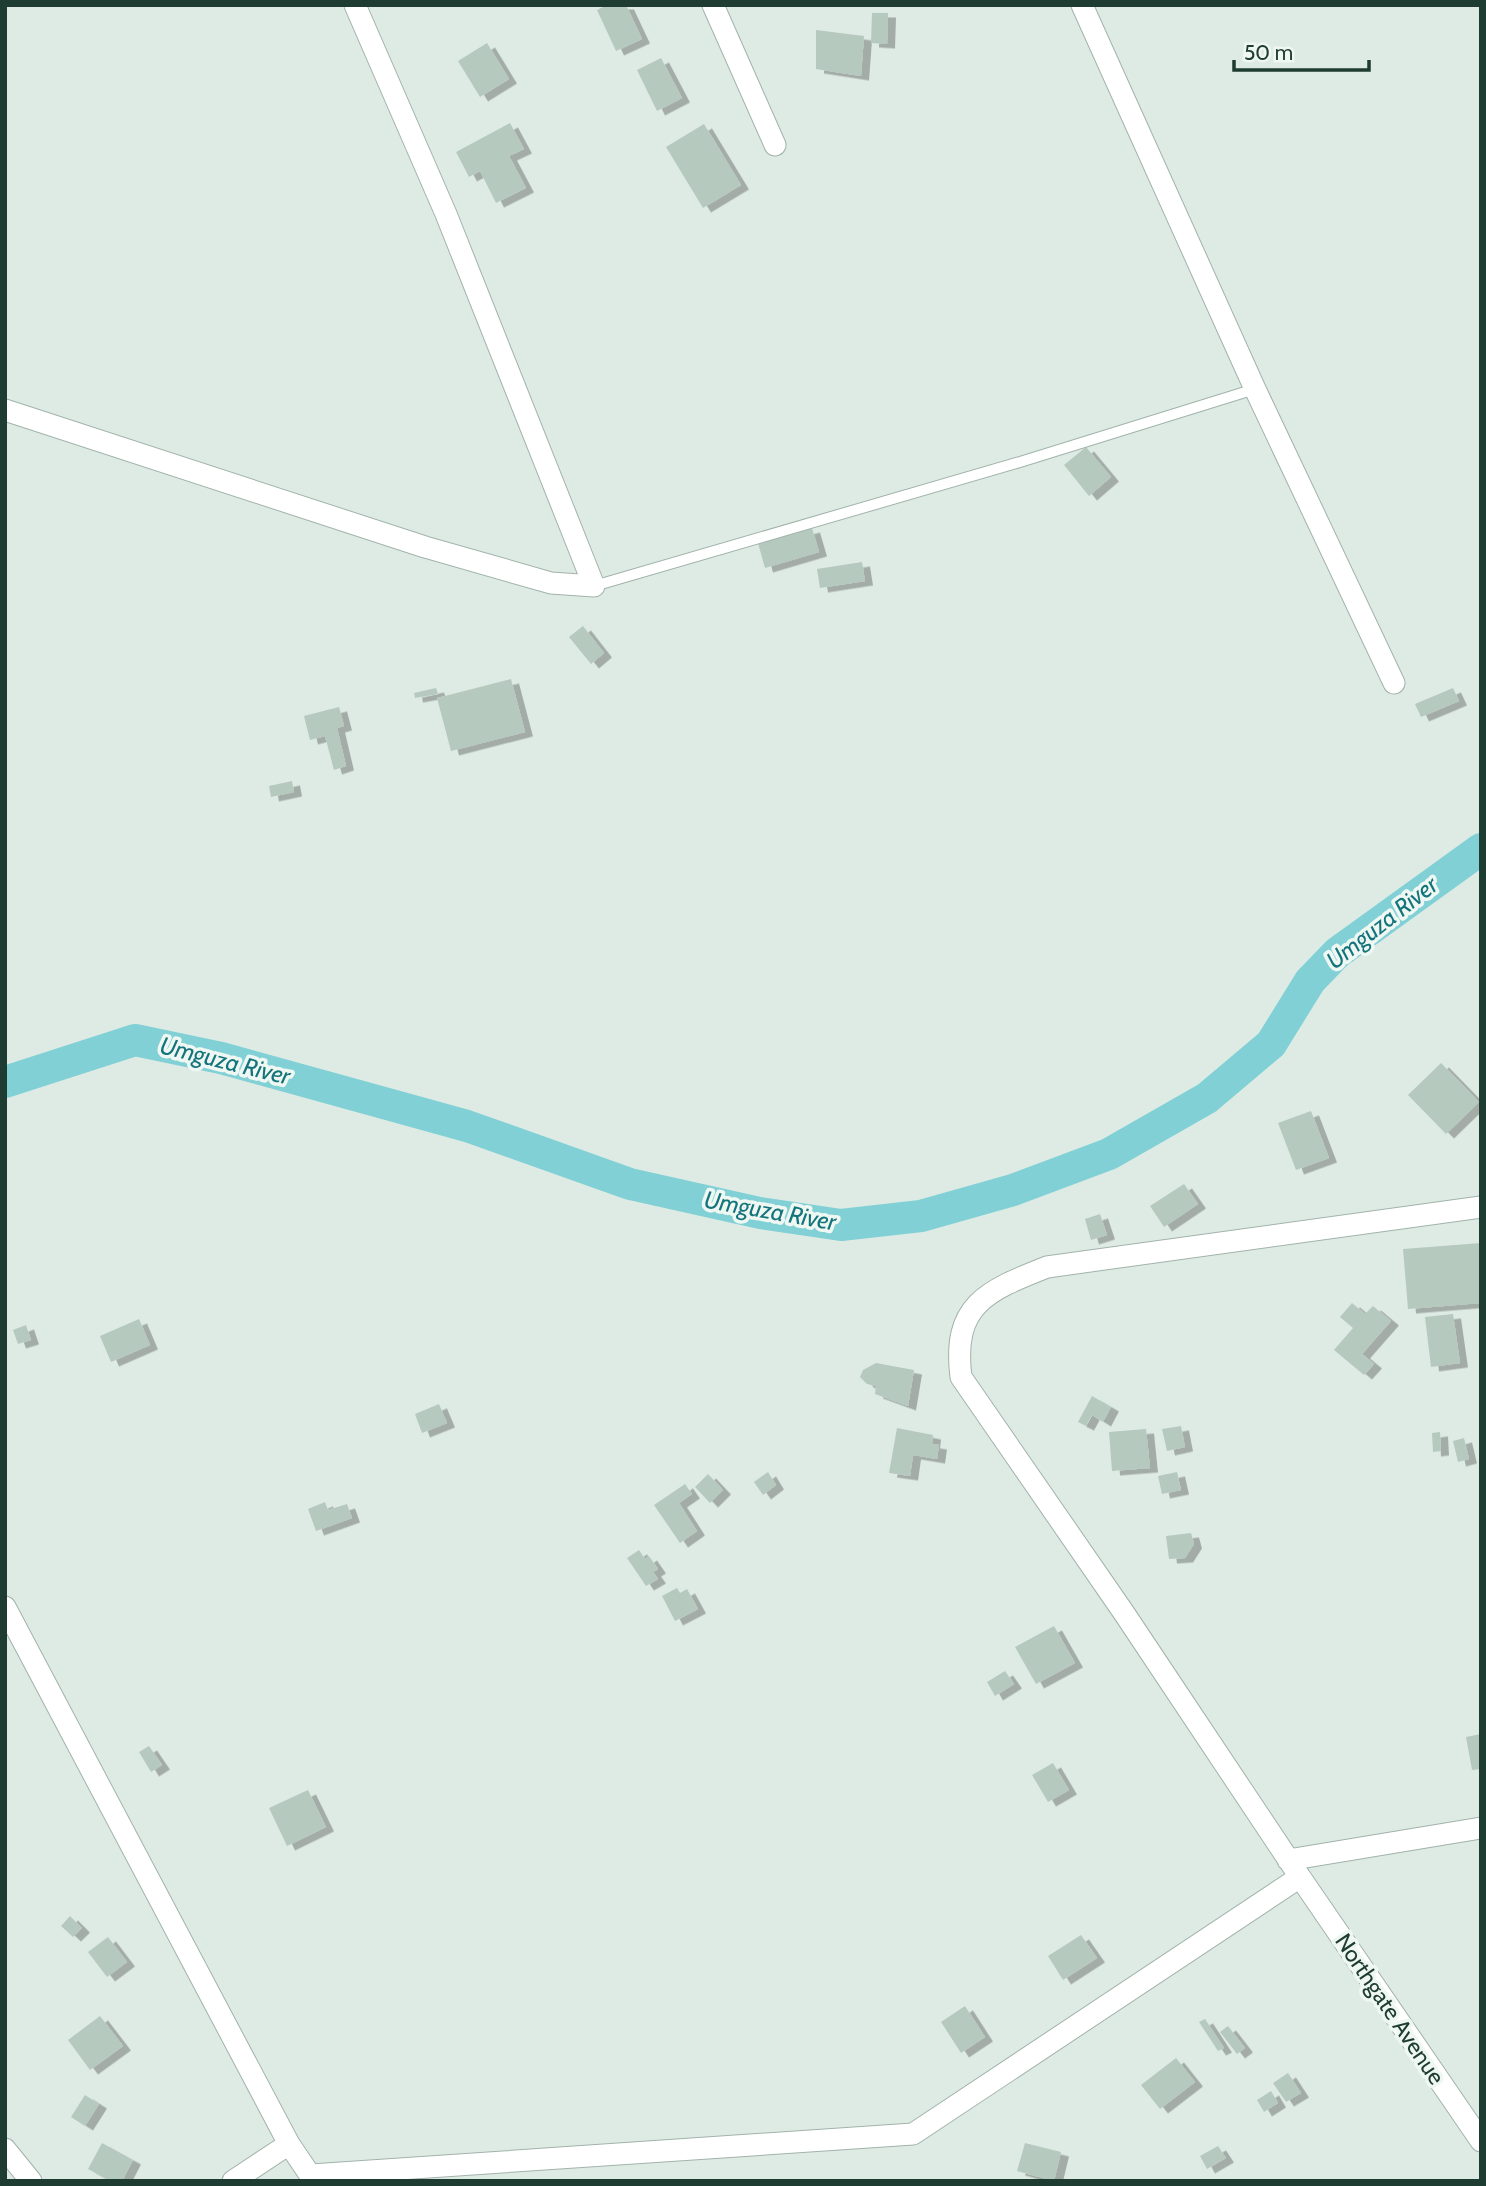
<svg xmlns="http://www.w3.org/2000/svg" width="1486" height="2186" font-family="Cabin,sans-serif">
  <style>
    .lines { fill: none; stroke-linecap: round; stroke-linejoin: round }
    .river { stroke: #80d0d6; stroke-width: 32 }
    .building { fill: #b6c9bf; filter: url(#shadow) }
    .lane-casing { stroke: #a1b3ab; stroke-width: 12 }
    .street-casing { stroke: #a1b3ab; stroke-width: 23 }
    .lane { stroke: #fff; stroke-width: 10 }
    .street { stroke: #fff; stroke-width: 21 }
    .labels { text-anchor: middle; stroke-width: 7; stroke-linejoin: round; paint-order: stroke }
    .street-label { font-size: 23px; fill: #1e3c31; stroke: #eef7f2 }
    .water-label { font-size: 24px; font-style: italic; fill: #14747c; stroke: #eef7f2 }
  </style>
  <defs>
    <filter id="shadow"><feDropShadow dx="8" dy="4.5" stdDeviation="0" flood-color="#0004"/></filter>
  </defs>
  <rect width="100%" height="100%" fill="#deebe4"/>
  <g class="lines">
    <path class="river" d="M5,1082L135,1040L221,1058L467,1126L630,1184L760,1213L841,1225L921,1216L1013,1190L1109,1154L1207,1098L1271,1044L1310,981L1337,953L1481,849"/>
  </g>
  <path class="building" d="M607,5H626L642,39L616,51L597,10Z
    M872,13H888L887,44L871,43Z
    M816,30L864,36L861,76L816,69Z
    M487,43L509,79L480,97L458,61Z
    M661,58L682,98L657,111L637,70Z
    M510,123L524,149L509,156L526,188L496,203L480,171L469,177L456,152Z
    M704,124L741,185L703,208L666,147Z
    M1086,447L1111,477L1089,496L1064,465Z
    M812,528L819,552L765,568L758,543Z
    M862,562L865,581L820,588L817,569Z
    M583,626L604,653L591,664L569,637Z
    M511,679L525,732L451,751L437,698Z
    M436,688L438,694L415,698L414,693Z
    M1453,688L1459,701L1421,717L1415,704Z
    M339,707L344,726L337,728L346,766L334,770L325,736L310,740L304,716Z
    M292,781L294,792L271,797L269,786Z
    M1441,1063L1479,1102L1446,1134L1408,1095Z
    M1311,1111L1329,1158L1296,1170L1278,1123Z
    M1184,1184L1198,1204L1164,1227L1150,1206Z
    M1100,1214L1107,1235L1091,1240L1085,1219Z
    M1481,1243V1303L1408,1309L1403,1249Z
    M1352,1303L1365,1314L1373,1306L1391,1321L1362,1354L1374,1364L1364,1375L1334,1350L1353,1328L1340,1317Z
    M1453,1314L1460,1363L1431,1367L1425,1317Z
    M139,1319L150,1345L111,1362L100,1336Z
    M26,1325L31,1340L18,1344L13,1330Z
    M876,1363L914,1370L908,1406L875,1394L876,1386L867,1384L860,1377L863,1370Z
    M1092,1396L1111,1407L1103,1422L1092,1415L1086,1426L1078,1422Z
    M439,1404L447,1423L422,1433L415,1414Z
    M1181,1426L1185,1447L1167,1451L1162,1429Z
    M897,1428L933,1435L932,1444L939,1445L937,1459L913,1455L910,1476L889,1473Z
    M1146,1429L1150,1468L1112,1471L1109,1432Z
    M1440,1432L1441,1451L1433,1452L1432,1433Z
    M1464,1438L1469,1459L1458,1462L1453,1441Z
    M768,1472L776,1485L763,1495L754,1482Z
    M1177,1472L1181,1490L1162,1494L1158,1476Z
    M708,1474L723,1490L710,1503L695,1487Z
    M685,1484L692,1494L679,1503L697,1531L680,1543L654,1505Z
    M325,1502L328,1510L347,1504L352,1518L316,1531L308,1509Z
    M1191,1533L1194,1544L1185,1558L1169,1559L1166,1536Z
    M639,1550L645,1559L649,1556L658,1569L653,1572L658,1579L646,1586L627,1558Z
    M677,1588L680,1593L687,1589L698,1609L675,1621L662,1596Z
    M1054,1626L1075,1663L1036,1684L1015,1647Z
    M1005,1671L1014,1684L995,1696L987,1682Z
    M1481,1734V1769L1472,1770L1466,1737Z
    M149,1746L162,1765L151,1772L139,1752Z
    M1053,1763L1069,1790L1048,1802L1032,1775Z
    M308,1790L326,1827L287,1846L269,1808Z
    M70,1916L82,1928L73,1937L61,1926Z
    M1081,1935L1097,1958L1063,1980L1048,1956Z
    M108,1937L127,1962L107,1977L88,1952Z
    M965,2006L985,2037L961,2053L941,2022Z
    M100,2016L123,2046L90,2070L68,2040Z
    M1205,2019L1224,2048L1218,2051L1199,2022Z
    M1228,2026L1245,2048L1237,2054L1220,2032Z
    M1176,2058L1195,2082L1160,2109L1141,2085Z
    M1288,2073L1301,2093L1286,2102L1273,2083Z
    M1271,2091L1278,2103L1264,2112L1257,2100Z
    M85,2095L99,2104L85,2126L71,2117Z
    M102,2143L133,2160L122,2181H110L88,2169Z
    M1025,2143L1061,2152L1054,2181L1017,2171Z
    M1218,2146L1226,2158L1207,2169L1200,2156Z"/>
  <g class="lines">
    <defs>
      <path id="lane" d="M594,586L1020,462L1255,389"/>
      <path id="street" d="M713,5L775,145
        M1082,5L1255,389L1394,683
        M5,410L425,547L551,583L594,586L446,214L355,5
        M5,1607L289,2144L314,2181
        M1288,1860L1481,1828
        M1300,1877L1481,2141
        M5,2149L31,2181
        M311,2175L913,2134L1300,1877L1124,1613L961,1377C952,1305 986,1291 1047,1267L1481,1207
        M233,2181L289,2144"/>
    </defs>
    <use href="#lane" class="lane-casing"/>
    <use href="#street" class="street-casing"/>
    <use href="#lane" class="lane"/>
    <use href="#street" class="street"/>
  </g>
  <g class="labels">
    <g class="street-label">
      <text transform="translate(1390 2009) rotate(56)" y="8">Northgate Avenue</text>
    </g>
    <g class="water-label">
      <text transform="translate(1382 923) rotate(-38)" y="8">Umguza River</text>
      <text transform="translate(225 1061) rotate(14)" y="8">Umguza River</text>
      <text transform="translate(770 1211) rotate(10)" y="8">Umguza River</text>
    </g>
  </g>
  <rect width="1486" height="2186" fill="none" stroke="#1e3c31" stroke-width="14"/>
  <path d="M1234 60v10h135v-10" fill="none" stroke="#1e3c31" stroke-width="3.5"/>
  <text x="1244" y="60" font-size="21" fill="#1e3c31" stroke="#eef7f2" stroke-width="5" paint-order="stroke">50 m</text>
</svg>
